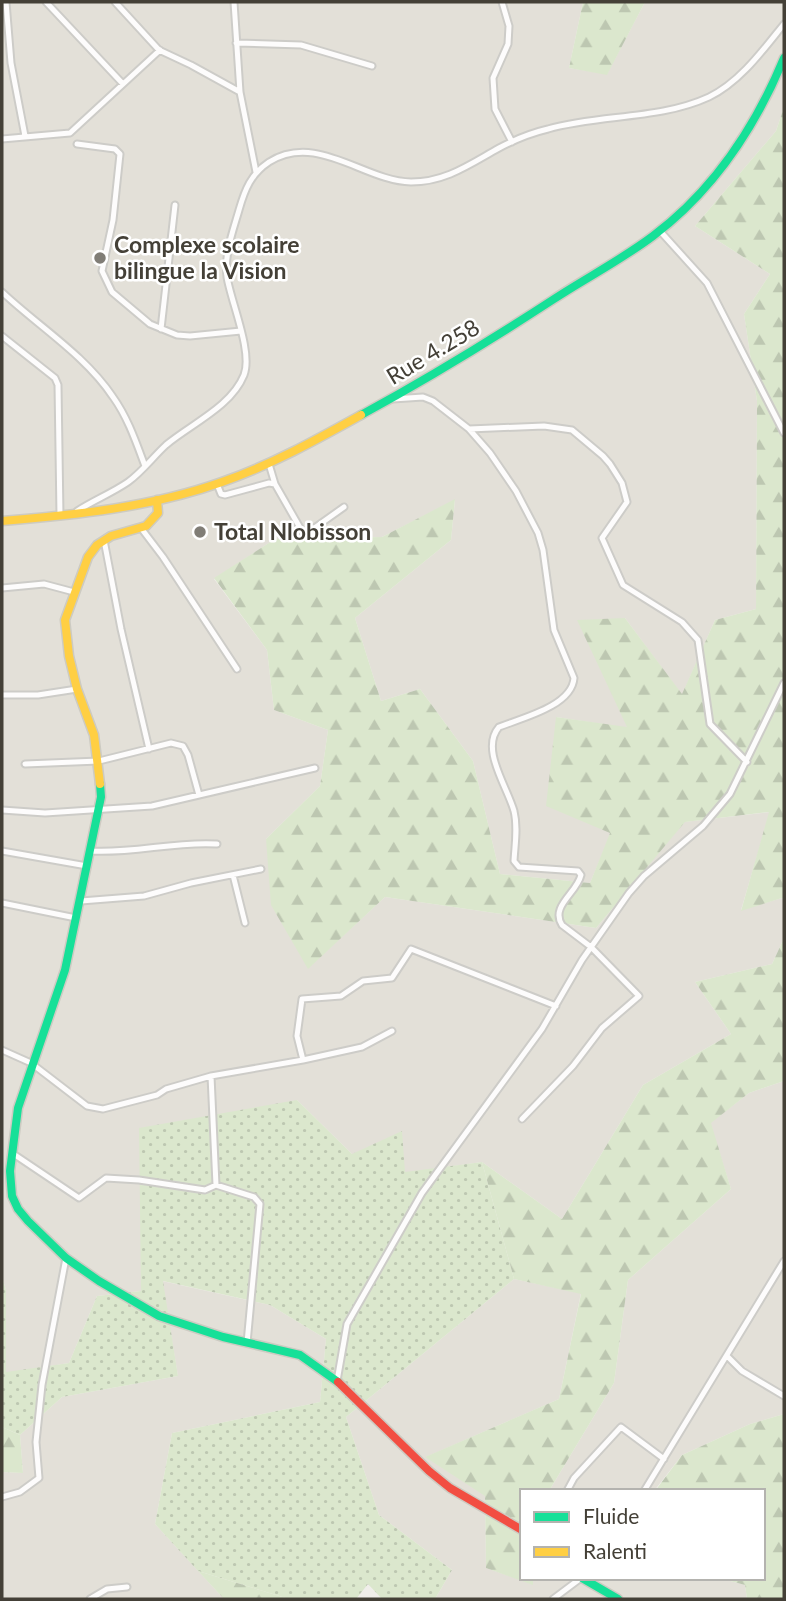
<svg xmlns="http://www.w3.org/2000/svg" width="786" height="1601" font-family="Lato,sans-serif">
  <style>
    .residential { fill: #e3e0d8 }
    .grass { fill: url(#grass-dots) }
    .forest { fill: url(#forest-firs) }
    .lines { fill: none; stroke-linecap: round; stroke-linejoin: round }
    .street-casing { stroke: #cdccc8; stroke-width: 9 }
    .fast-casing { stroke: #cdcbc2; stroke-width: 11 }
    .slow-casing { stroke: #cdcbc2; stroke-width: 11 }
    .jam-casing { stroke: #cdcbc2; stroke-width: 11 }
    .street { stroke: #fdfcfc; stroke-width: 5 }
    .fast { stroke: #16e098; stroke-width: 8 }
    .slow { stroke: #ffcf43; stroke-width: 8 }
    .jam { stroke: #f24e42; stroke-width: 8 }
    .poi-dot { fill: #807d76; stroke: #fff; stroke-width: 2.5 }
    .labels { text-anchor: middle; stroke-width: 5; stroke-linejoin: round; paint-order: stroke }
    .poi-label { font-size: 23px; font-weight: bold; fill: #444037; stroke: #fff; text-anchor: start }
    .street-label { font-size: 23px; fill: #444037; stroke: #fff }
  </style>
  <defs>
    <pattern id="grass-dots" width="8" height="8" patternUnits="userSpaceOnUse" patternTransform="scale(1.75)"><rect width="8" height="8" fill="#dbe7cd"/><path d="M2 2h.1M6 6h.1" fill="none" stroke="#bdc7b1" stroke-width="1.8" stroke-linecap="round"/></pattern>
    <pattern id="forest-firs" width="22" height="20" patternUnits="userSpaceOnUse" patternTransform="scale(1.75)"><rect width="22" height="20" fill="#dbe7cd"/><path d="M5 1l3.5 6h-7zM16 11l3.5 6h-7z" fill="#bdc7b1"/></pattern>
  </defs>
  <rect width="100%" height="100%" fill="#f0eeea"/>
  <path class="residential" d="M2,2H583L569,68L607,74L645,2H784V107L776,131L695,226L770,274L744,314L757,401L756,609L715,620L682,695L625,618L628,728L556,717L611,833L590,883L500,874L473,761L420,689L381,701L355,618L451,540L455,500L382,537L275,539L214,579L267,650L274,710L328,730L320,786L266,839L308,968L385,897L596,928L684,822L770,812L741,910L782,898L784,900V938L772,964L695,982L731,1034L643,1085L562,1219L482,1162L405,1173L352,1154L297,1100L141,1291L97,1296L69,1363L6,1373V1290L2,1277Z
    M784,1081V1414L750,1424L682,1455L654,1491H549L614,1383L628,1280L731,1189L710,1123L749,1093Z
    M514,1279L581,1293L559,1399L426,1457L485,1495L486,1568L533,1584V1578H719L745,1585L747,1599H435L452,1570L379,1515L346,1417Z
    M162,1281L270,1305L326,1339L320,1402L172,1433L155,1524L224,1599H2V1472L23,1473L20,1435L62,1397L178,1376Z"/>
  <path class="grass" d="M297,1100L352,1154L402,1131L405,1172L482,1162L514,1279L346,1417L379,1515L452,1570L435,1599H382L368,1584L356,1599H289L198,1571L155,1524L172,1433L320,1402L326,1339L270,1305L163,1281L178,1376L62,1397L20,1435L2,1427V1277L6,1290V1372L69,1363L97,1296L141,1291L139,1128Z"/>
  <path class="forest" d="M583,2H645L607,75L569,68Z
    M784,107V900L782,898L741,911L769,812L685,822L596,928L385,897L308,969L271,905L266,839L320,786L328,730L274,710L267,650L214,578L275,539L382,537L455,499L451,540L355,618L381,701L420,689L473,761L500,874L590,883L610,833L546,806L556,717L627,727L577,620L625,618L682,694L715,620L756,609L757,401L744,314L770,274L695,226L776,131Z
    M784,938V1081L749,1093L711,1123L731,1189L628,1280L614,1383L549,1491H522V1578H533V1585L486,1568L485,1496L425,1457L559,1399L581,1294L514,1279L482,1162L562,1219L643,1085L731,1034L695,982L772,964Z
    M784,1414V1599H747L745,1585L719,1578H763V1491H655L682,1455L750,1424Z
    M2,1427L20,1435L23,1473L2,1472Z
    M198,1571L289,1599H224Z"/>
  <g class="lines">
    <defs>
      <path id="street" d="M6,2L11,63L25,136
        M46,2L123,84
        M115,2L159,50L191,65L240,92
        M234,2L240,92L256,172
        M502,2L509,26L508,44L493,78L495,109L512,142
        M236,43L301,45L372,66
        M2,139L70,133L160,50
        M77,144L115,149L120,154L113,220L102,271L112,292L150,324L177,335L190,336L241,331
        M660,231L707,283L784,433
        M2,292C38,326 85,355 113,397C128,418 136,442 145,466
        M161,329L175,205
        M2,336L55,378L58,385L60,516
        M393,399L423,397L433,401L469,429L490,453L516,491L538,533L543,550L554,630L574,678C572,706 522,718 499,727C480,749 507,786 514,811C518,827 515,844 514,861L519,867L578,871L581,875C577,893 550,906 562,925L591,947L639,996L602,1028L573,1066L522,1119
        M469,429L544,426L572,430L603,456L610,464L622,483L627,502L602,538L623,585L682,622L698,640L710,724L747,762
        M269,464L275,484
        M217,484L221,494L225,495L269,483L275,484L303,533L306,534L344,507
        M77,511C94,500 112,493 128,482C142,472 153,457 166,445C191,424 231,407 244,375C253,352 231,302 227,277C224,254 233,231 239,210C245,189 251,174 269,162C317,132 364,181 411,182C446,182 470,164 499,148C514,140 531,133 548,129C600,114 659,120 709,97C740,82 763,50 784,24
        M141,528L163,557L237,669
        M104,540L121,629L149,749
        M2,588L44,584L74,592
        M2,695H38L77,689
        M25,764L99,761L171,743L183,746L188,755L199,795
        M2,810L45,813L152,806L315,768
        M2,851L87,866
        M90,851C133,854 174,841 217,844
        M233,875L245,923
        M81,901L144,896L191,883L261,869
        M2,903L76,918
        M2,1050L31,1063L87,1106L103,1109L157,1095L166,1089L211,1076
        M303,1060L297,1036L302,999L341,996L363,981L392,978L411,949L556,1006
        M12,1153L79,1198L106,1178L139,1180L205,1190L216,1185
        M247,1343L260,1204L254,1197L216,1185L211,1076L303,1060L362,1047L392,1031
        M727,1356L742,1371L784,1396
        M337,1381L347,1324L422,1193L542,1029L582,960L629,893L644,876L703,826L730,794L784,683
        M567,1491L574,1478L621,1427L664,1459
        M644,1491L784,1261
        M2,1497L20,1492L39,1478L36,1442L42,1385L66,1258
        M90,1599L107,1589L127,1587
        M553,1599L581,1578"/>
      <path id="fast" d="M361,415C427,379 491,340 554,299C586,278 621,260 653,236C714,190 755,128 784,58
        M100,784L101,797L65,970L18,1108L10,1171L12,1196L18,1209L28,1221L66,1258L99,1281L159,1316L223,1337L300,1355L338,1382
        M582,1578L618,1599"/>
      <path id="slow" d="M2,521C76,515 152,507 222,482C271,465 316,440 361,415
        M100,784L94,735L77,689L69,656L65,620L88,557L97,545L111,536L146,526L158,513L157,500"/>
      <path id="jam" d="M338,1382L429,1471L450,1488L522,1530"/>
    </defs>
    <use href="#street" class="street-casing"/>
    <use href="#fast" class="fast-casing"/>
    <use href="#slow" class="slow-casing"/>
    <use href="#jam" class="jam-casing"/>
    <use href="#street" class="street"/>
    <use href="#fast" class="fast"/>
    <use href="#slow" class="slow"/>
    <use href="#jam" class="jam"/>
  </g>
  <g class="poi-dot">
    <circle cx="100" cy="258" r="7"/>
    <circle cx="200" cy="532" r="7"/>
  </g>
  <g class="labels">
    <g class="poi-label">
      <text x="114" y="253">Complexe scolaire<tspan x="114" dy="26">bilingue la Vision</tspan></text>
      <text x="214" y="540">Total Nlobisson</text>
    </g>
    <g class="street-label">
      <text transform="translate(433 352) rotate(-31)" y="8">Rue 4.258</text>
    </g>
  </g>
  <rect width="786" height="1601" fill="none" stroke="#444037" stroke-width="7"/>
  <rect x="520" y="1489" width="245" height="91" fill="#ffffff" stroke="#b4b3af" stroke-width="2"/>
  <rect x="534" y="1512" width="35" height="10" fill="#16e098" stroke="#b4b3af" stroke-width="2"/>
  <text x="583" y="1524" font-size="21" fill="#444037">Fluide</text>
  <rect x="534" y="1547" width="35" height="10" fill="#ffcf43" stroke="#b4b3af" stroke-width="2"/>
  <text x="583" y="1559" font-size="21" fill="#444037">Ralenti</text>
</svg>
